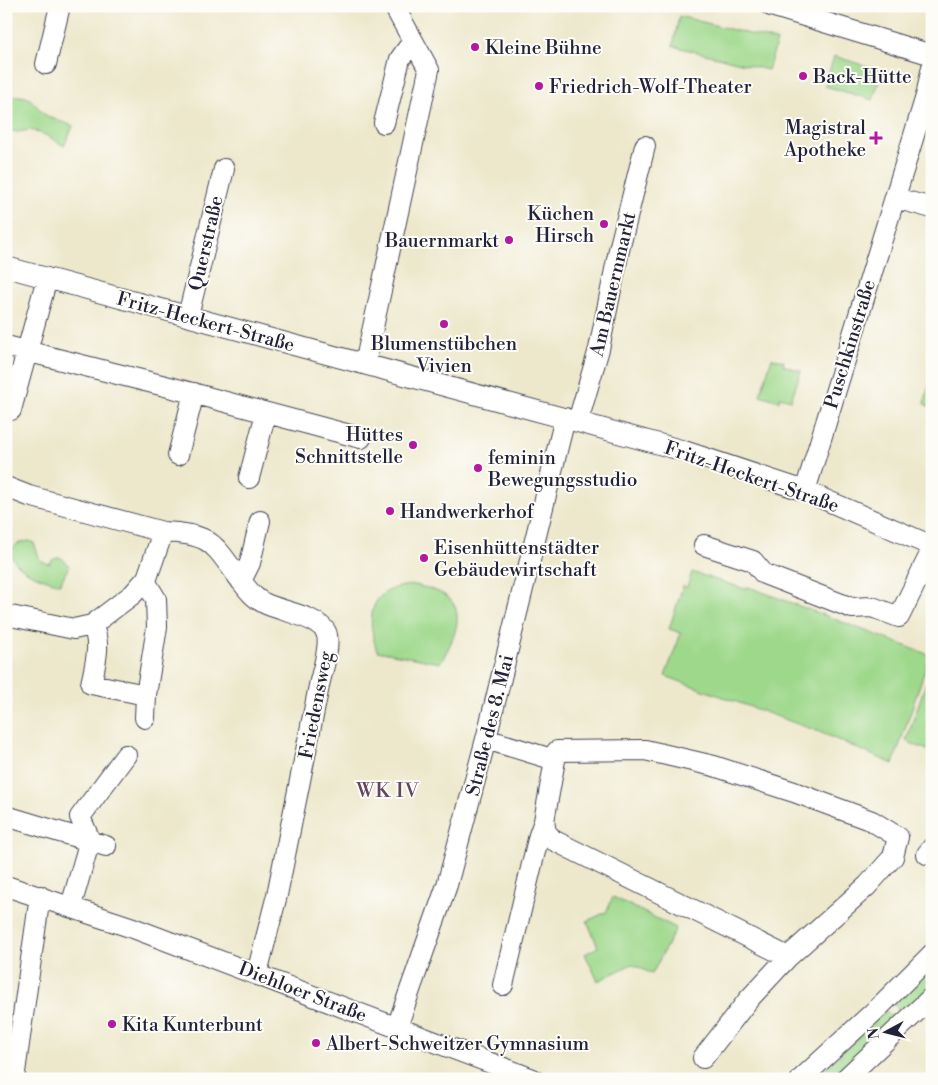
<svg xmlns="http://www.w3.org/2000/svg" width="938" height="1085" font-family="'Libre Bodoni',serif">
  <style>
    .green { fill: #9ed88b; stroke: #607d63 }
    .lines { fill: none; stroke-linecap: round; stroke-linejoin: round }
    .minor-casing { stroke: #404051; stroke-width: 22 }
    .minor { stroke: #fff; stroke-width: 20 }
    .poi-dot { fill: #b5179e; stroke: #fdfcf7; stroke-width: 2 }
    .labels { text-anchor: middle; stroke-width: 4; stroke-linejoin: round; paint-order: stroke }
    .poi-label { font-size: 19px; fill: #22223b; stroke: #fdfcf7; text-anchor: start }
    .street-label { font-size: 19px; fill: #22223b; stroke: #fdfcf7 }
    .neighbourhood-label { font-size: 20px; letter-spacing: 1px; fill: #614760; stroke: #fdfcf7 }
  </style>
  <rect width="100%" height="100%" fill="#fdfcf7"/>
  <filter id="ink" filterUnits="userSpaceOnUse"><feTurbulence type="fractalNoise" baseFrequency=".02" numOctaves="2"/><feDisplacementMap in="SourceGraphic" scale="10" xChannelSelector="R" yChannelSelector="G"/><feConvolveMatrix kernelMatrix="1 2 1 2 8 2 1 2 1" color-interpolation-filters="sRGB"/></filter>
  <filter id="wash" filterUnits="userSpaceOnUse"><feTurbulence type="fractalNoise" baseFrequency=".0096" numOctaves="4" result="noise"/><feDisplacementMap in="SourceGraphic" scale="20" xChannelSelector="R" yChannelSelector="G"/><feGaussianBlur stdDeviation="1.12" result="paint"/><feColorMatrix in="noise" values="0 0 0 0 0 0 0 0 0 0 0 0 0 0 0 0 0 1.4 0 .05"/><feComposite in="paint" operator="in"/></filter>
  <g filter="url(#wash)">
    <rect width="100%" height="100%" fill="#ede8cc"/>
    <path class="green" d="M679,16L777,41L768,70L673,46Z
      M834,56L882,71L873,100L825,86Z
      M14,96C33,95 32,103 43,113C50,119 64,122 73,126L64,146C55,141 45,133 34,131C23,128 18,137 7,127L6,103Z
      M772,358L784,361L783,365L801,371L791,400L780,397L779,401L760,395Z
      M932,374V408L924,404Z
      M29,541L34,543L40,560L49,564L52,560L59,557C64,559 66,562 69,566L60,584C42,578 19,573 10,554C15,543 18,543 29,541Z
      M692,572L745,589L749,587L930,655L893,764L817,731L665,676L681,633L669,629L683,586L687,587Z
      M416,585C426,588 437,590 446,596C469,612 451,645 440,663L377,651C364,612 372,586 416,585Z
      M932,665V752L906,741Z
      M613,897L676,928L652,974L632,964L598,981L585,954L598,947L587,921L606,912Z
      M932,966V985L903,1014L893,1004Z
      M886,1011L896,1021L835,1079H815Z"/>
  </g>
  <g filter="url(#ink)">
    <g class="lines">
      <defs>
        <path id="minor" d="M771,6L932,55
          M46,64L60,6
          M384,123L400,59L413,41
          M895,198L932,208
          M6,267L681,450L805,491L932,546
          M188,316L224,169
          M6,346L177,389L361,438
          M365,364L429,70L394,6
          M11,410L47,278
          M578,421L599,349L619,250L645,146
          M178,455L194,393
          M249,478L266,413
          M6,487L29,496L163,532C215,534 213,545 242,582C248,590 254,598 264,603C279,611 318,616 326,632C331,643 323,669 320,681L277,895L257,973
          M805,491L926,96L932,67
          M704,545L753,561L764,574L852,608L872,607L899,617L932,550
          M241,581L250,563L260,521
          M6,615L74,629L92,625L133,594L147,578L163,532
          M92,625C102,643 95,665 91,684L146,695L157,627L156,599L145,581
          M145,718L146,695
          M486,739L555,760L557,751L645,750L714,766L794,792L872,821L898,837L893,857L867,886L788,957L553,840L546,832L544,821L555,760
          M6,816L106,846
          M927,854L932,848
          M6,886L133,928L533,1079
          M71,906L90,840L80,817L126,755
          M503,985L539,835L544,821
          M397,1027L447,885L486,739L565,418
          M703,1058L749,999L788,957
          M14,1079L40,896
          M801,1079L879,1007L932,954
          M845,1079L932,997"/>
      </defs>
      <use href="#minor" class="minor-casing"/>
      <use href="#minor" class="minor"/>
    </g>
  </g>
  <g class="poi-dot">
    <circle cx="475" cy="47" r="5"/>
    <circle cx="803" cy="76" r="5"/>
    <circle cx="539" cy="86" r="5"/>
    <path d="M873.5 130.5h5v5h5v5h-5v5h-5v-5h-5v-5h5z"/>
    <circle cx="604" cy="224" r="5"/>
    <circle cx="509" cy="240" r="5"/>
    <circle cx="444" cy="324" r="5"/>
    <circle cx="413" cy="445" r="5"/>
    <circle cx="478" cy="468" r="5"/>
    <circle cx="390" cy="511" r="5"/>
    <circle cx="424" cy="558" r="5"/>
    <circle cx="112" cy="1024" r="5"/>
    <circle cx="316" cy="1043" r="5"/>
  </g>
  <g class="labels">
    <g class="poi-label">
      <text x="485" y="54">Kleine Bühne</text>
      <text x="813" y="83">Back-Hütte</text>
      <text x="549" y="93">Friedrich-Wolf-Theater</text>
      <text x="866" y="134" text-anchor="end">Magistral<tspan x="866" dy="22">Apotheke</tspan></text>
      <text x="594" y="220" text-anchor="end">Küchen<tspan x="594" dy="22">Hirsch</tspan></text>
      <text x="499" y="247" text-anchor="end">Bauernmarkt</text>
      <text x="444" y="350" text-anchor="middle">Blumenstübchen<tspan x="444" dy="22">Vivien</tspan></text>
      <text x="403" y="441" text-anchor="end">Hüttes<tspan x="403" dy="22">Schnittstelle</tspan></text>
      <text x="488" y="464">feminin<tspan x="488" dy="22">Bewegungsstudio</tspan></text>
      <text x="400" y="518">Handwerkerhof</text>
      <text x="434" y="554">Eisenhüttenstädter<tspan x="434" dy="22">Gebäudewirtschaft</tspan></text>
      <text x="122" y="1031">Kita Kunterbunt</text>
      <text x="326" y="1050">Albert-Schweitzer Gymnasium</text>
    </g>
    <g class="street-label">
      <text transform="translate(205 243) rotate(-77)" y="7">Querstraße</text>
      <text transform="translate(612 284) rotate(-77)" y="7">Am Bauernmarkt</text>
      <text transform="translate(206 321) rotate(15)" y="7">Fritz-Heckert-Straße</text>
      <text transform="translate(849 344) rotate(-73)" y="7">Puschkinstraße</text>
      <text transform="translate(752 476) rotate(19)" y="7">Fritz-Heckert-Straße</text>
      <text transform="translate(315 705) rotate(-79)" y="7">Friedensweg</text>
      <text transform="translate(489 725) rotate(-76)" y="7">Straße des 8. Mai</text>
      <text transform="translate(303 991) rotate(21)" y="7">Diehloer Straße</text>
    </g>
    <g class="neighbourhood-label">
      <text x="388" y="797">WK IV</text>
    </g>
  </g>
  <rect width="938" height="1085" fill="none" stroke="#fdfcf7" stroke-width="25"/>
  <g transform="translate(886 1032) rotate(263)" stroke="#fdfcf7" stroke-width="4" paint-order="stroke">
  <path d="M0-4L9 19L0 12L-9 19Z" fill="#22223b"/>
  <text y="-8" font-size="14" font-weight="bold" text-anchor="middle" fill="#22223b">N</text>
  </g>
</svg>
